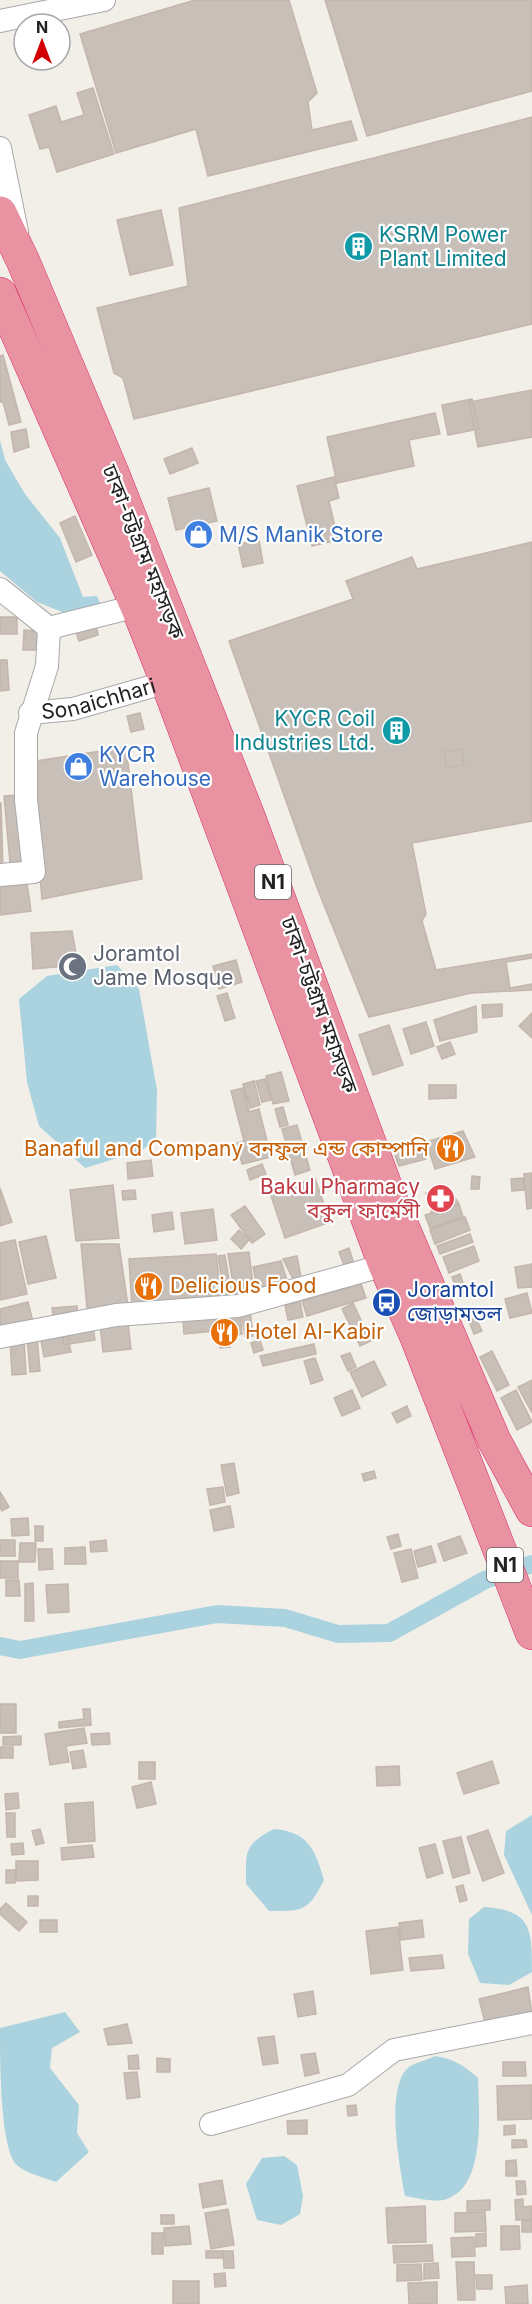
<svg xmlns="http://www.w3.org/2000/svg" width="532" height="2304" font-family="Inter,'Noto Sans Bengali',sans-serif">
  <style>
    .water { fill: #aad3df }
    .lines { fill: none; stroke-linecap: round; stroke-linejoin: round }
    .canal { stroke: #aad3df; stroke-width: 18 }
    .building { fill: #c7bfb8; stroke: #c4b6ab; stroke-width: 1.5 }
    .minor-casing { stroke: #a9a9a9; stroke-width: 24 }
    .highway-casing { stroke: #dc2a67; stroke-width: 34 }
    .minor { stroke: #fff; stroke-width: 22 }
    .highway { stroke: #e892a2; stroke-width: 33 }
    .labels { text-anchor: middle; stroke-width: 4.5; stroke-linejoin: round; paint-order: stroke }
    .shield { fill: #fff; stroke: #646464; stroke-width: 1.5 }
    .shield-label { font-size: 20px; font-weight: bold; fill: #222 }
    .culture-label { font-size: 21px; fill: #0d838f; stroke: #fff; text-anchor: start }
    .shop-label { font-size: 21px; fill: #366cbe; stroke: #fff; text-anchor: start }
    .street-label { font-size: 21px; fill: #222; stroke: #fff }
    .worship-label { font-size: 21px; fill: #5b616d; stroke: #fff; text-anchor: start }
    .food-label { font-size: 21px; fill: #c56008; stroke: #fff; text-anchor: start }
    .health-label { font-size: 21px; fill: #be3a42; stroke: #fff; text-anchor: end }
    .transit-label { font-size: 21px; fill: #164399; stroke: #fff; text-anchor: start }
  </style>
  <rect width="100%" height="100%" fill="#f2efe9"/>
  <path class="water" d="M0,440L5,460L25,494L60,538L83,597L97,596L102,609L62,612L37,602L0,571Z
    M117,965L139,989L157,1090L156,1139L141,1151L85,1168L39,1126L27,1082L19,999L47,976Z
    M532,1815V1915L504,1855L506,1831Z
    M274,1829C309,1832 315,1850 324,1880C308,1912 303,1911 269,1911L246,1884C246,1852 243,1845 274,1829Z
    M484,1907C532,1910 532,1930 532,1972L509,1985L480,1983L468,1954L469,1919Z
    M65,2012L80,2032L52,2048L50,2068L79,2105L77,2133L89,2152L56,2182C43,2177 23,2173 14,2162C0,2139 0,2060 0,2028Z
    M435,2056C454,2059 465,2066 478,2078C479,2111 486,2186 447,2199C435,2203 417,2198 405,2196C400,2168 384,2087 409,2067C416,2062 428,2060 435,2056Z
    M284,2156L297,2165L303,2196L300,2214L281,2225L257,2220L246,2184L262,2158Z"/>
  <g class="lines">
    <path class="canal" d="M0,1646L20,1650L217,1614L285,1618L338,1634L389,1633L485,1580L532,1564"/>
  </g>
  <path class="building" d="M195,0H289L317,93L308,102L312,130L351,121L357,140L208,176L196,129L116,153L80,34Z
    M325,0H532V91L367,136Z
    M93,88L114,154L57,172L49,147L40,149L29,115L56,106L61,122L84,115L77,93Z
    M532,117V324L134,419L123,378L114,373L97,308L188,286L179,208Z
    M161,210L173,265L130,275L117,220Z
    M3,355L21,422L9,425L3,402H0V356Z
    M532,390V437L478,447L469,402Z
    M472,399L479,429L448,435L442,405Z
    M435,413L440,434L409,440L414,466L337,483L327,437Z
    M26,429L29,447L14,452L11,432Z
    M192,448L198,463L170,474L164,459Z
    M334,477L339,498L329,501L338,540L312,546L297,486Z
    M209,488L217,521L176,530L168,498Z
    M75,516L92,555L76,562L60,523Z
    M259,540L263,563L243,567L238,544Z
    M532,542V821L412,843L426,914L422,921L436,970L532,954V958L506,962L510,988L532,984V990L471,993L369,1017L316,885L229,641L353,599L346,581L412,557L417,569Z
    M0,617H17V634H0Z
    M96,624L98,635L79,641L75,629Z
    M24,630L39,631L38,650H23Z
    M0,660H7L9,690L0,691Z
    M140,713L144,729L131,732L127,716Z
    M126,747L142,879L42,899L30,762Z
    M462,749L464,765L446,768L444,752Z
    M18,795L23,862L10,863L4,796Z
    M1,803L3,868H0V803Z
    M26,876L31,911L0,915V880Z
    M72,931L78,965L33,969L31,933Z
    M236,960L242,982L219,989L213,966Z
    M227,993L235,1018L225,1021L217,996Z
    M502,1004V1016L483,1018L482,1005Z
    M476,1006L477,1032L440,1041L434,1020Z
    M532,1013V1038L519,1026Z
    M426,1022L434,1046L411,1054L403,1029Z
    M389,1025L403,1065L373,1075L359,1035Z
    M450,1042L455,1054L442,1059L437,1047Z
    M281,1072L289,1101L273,1104L266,1076Z
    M265,1079L271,1100L262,1102L256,1081Z
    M254,1081L260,1105L250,1108L243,1084Z
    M429,1085H456V1098L429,1099Z
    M243,1088L249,1112L259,1109L271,1157L242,1164L237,1143L244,1141L231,1091Z
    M283,1107L288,1125L280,1127L275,1109Z
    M297,1125L310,1170L295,1175L282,1129Z
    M463,1131L475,1157L435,1169L426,1142Z
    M420,1140L426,1159L399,1166L393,1150Z
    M151,1160L153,1176L128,1179L127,1163Z
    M262,1164L266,1174L250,1180L247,1170Z
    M532,1173V1208L527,1209L524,1174Z
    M472,1176L480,1177L479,1189H471Z
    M315,1178L330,1222L285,1238L270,1193Z
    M523,1178L524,1190L512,1191L511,1179Z
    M113,1185L119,1238L76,1241L70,1190Z
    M0,1188L12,1222L0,1226Z
    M449,1188L459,1204L432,1213L426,1193Z
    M135,1190L136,1199L123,1200L122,1191Z
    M459,1204L463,1217L430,1228L425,1215Z
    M245,1206L265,1234L252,1243L231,1215Z
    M213,1209L217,1240L185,1244L181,1213Z
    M172,1212L174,1229L154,1232L152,1215Z
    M465,1217L470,1230L435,1244L430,1230Z
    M239,1230L249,1240L241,1249L231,1239Z
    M470,1234L473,1242L440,1254L437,1246Z
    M46,1236L56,1278L28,1284L19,1242Z
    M15,1240L27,1294L0,1300V1243Z
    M81,1244H119L128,1306L87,1308Z
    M474,1246L479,1261L449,1273L443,1257Z
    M349,1248L353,1261L344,1265L339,1252Z
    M249,1252L254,1292L235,1295L228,1254Z
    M216,1254L222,1302L132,1308L129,1259Z
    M225,1255L232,1299L225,1300L218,1256Z
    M297,1256L302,1282L295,1283L283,1259Z
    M281,1261L288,1284L258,1291L253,1267Z
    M532,1264V1287L518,1288L515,1267Z
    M460,1274L467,1295L459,1298L452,1277Z
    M361,1284L366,1298L307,1316L302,1301Z
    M527,1293L532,1313L510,1318L505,1299Z
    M28,1302L33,1322L0,1330V1309Z
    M300,1302L303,1317L288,1320L285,1305Z
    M353,1303L371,1341L360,1346L342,1309Z
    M77,1306L78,1321L54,1323L52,1308Z
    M250,1310L253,1336L245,1337L241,1311Z
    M240,1314L242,1334L230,1336L229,1315Z
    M227,1316L230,1347L220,1348L218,1317Z
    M475,1316L482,1331L474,1334L468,1319Z
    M215,1318L216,1331L184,1334L183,1320Z
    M128,1323L131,1349L103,1352L100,1325Z
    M93,1325L95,1340L64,1345L61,1330Z
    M66,1330L71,1352L44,1357L40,1335Z
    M37,1336L40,1371L30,1372L27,1337Z
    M24,1339L26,1374L12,1375L10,1340Z
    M260,1340L263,1350L254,1353L251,1343Z
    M314,1344L316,1354L263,1366L260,1356Z
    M492,1351L509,1385L497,1391L480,1357Z
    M350,1353L356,1367L348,1371L341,1356Z
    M315,1358L323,1380L311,1384L304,1361Z
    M374,1361L386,1385L362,1397L350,1372Z
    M532,1380V1413L518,1387Z
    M352,1390L360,1408L342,1416L334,1398Z
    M516,1390L532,1422L517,1430L501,1398Z
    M407,1406L411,1416L397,1423L392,1413Z
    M234,1463L239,1493L227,1496L221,1465Z
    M374,1471L376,1478L364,1481L362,1474Z
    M223,1487L225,1502L210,1505L207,1489Z
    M0,1492L9,1507L2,1511L0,1508Z
    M230,1506L234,1527L214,1531L210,1510Z
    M28,1518L29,1535L12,1536L11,1519Z
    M35,1526H43V1541H35Z
    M398,1534L401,1546L391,1549L387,1537Z
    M460,1536L467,1553L444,1561L438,1544Z
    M0,1540H15V1556H0Z
    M106,1540L107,1551L91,1552L90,1542Z
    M20,1543H36L35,1562H19Z
    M431,1546L436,1562L418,1567L414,1551Z
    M85,1547L86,1564H65V1548Z
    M38,1549H52L53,1569L39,1570Z
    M411,1549L418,1578L402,1582L394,1553Z
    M0,1561H18V1578H0Z
    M6,1580H19L20,1596H6Z
    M33,1583L34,1621H25V1584Z
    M68,1584L69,1612L48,1613L46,1585Z
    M0,1704H16V1733H0Z
    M83,1709H90L91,1725L59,1728V1722L84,1719Z
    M84,1728L87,1743L66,1746L69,1762L50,1765L45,1734Z
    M109,1733L110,1744L92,1745L91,1734Z
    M21,1736V1745H3V1737Z
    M0,1747H13V1758H0Z
    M83,1750L86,1767L73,1769L70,1752Z
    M492,1761L499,1783L464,1794L457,1773Z
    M139,1762H155V1779H139Z
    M399,1766L400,1785L377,1786L376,1767Z
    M151,1782L156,1804L137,1808L132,1787Z
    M18,1793L19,1808L6,1810L5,1794Z
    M93,1802L95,1841L68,1843L65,1804Z
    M6,1813H15V1837H7Z
    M40,1829L44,1843L36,1845L32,1831Z
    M488,1830L504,1873L483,1881L467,1837Z
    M461,1837L470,1873L453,1878L443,1841Z
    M23,1843L24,1854L12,1855L11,1844Z
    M435,1844L443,1873L427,1878L419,1848Z
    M92,1845L94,1857L62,1860L61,1848Z
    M16,1861H38V1880L16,1881Z
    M6,1870H15V1883H6Z
    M463,1885L467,1900L460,1902L456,1887Z
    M28,1896H38V1906H28Z
    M6,1903L27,1922L19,1931L0,1914V1909Z
    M40,1920H57V1932H40Z
    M422,1920L424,1937L401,1940L399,1923Z
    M398,1927L403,1970L371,1974L366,1931Z
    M442,1955L444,1968L411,1971L409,1958Z
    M528,1987L532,2015L486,2026L479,1999Z
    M313,1991L316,2014L298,2017L294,1994Z
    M127,2024L132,2043L108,2045L104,2029Z
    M274,2036L278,2063L263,2065L258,2038Z
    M315,2053L319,2073L305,2076L301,2055Z
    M138,2055L139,2069H129L128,2056Z
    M157,2058L170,2059V2072H157Z
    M503,2062H525L526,2076H503Z
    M137,2072L140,2097L127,2099L124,2073Z
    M532,2085V2119L498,2120L497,2086Z
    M356,2105L357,2115L348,2116L347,2106Z
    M307,2120V2134H288L287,2121Z
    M515,2125V2134L504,2135V2126Z
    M512,2140H526L527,2147L512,2148Z
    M516,2160L517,2176H506V2161Z
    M222,2180L226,2204L203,2208L199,2184Z
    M516,2181H525L526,2194L517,2195Z
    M523,2199V2207L532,2206V2220H516L515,2200Z
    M490,2200V2210L467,2211V2201Z
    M425,2206L426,2242L388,2243L386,2208Z
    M228,2209L234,2245L211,2249L205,2213Z
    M485,2212L486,2231L455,2232V2213Z
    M161,2215H174V2224H161Z
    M522,2221H532V2232H522Z
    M189,2226L191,2244L165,2246L164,2228Z
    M501,2226H519L520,2249L501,2250Z
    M152,2233H163V2254H152Z
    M486,2233V2246L476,2247V2234Z
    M474,2237L475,2256L452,2257L451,2238Z
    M432,2245L433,2261L394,2263L393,2246Z
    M206,2251H222V2258H206Z
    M223,2251H233L234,2268H224Z
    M456,2262H474L475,2300H458Z
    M438,2263L439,2278L424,2279V2264Z
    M421,2264L422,2280L397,2281V2265Z
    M225,2273L226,2286L215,2287L214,2274Z
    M476,2275H492V2289H477Z
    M173,2281H199V2304H173Z
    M437,2282V2304H409L408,2283Z
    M527,2285L528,2304H506L505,2287Z"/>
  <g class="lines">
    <defs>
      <g id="minor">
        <path d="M0,21L104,0"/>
        <path d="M0,148L17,232"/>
        <path d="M0,589L49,628L47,666L26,733V800L34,872L0,875"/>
        <path d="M49,628L137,606"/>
        <path id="s1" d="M30,713L73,709L167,682"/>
        <path d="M0,1337L116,1315L238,1306L385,1265"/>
        <path d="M211,2124L348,2085L394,2050L532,2023"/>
      </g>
      <path id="highway" d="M0,213L23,261L112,472L249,818L388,1193L494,1440L532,1510
        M0,294L137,606L167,682L385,1265L417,1338L532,1633"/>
    </defs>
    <use href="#minor" class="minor-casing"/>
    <use href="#highway" class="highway-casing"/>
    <use href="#minor" class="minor"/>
    <use href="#highway" class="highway"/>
  </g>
  <defs>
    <symbol id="building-disc" viewBox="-11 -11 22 22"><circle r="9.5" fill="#0f9aa8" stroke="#fff"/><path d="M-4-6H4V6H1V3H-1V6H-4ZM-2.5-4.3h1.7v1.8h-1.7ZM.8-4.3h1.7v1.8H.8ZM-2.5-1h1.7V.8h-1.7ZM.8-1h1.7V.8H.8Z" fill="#fff"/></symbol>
    <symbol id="shop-disc" viewBox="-11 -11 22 22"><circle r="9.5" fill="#3f7fe0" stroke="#fff"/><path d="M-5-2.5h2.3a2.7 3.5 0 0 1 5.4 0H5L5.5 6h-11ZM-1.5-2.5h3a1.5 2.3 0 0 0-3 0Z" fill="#fff"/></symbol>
    <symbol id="mosque-disc" viewBox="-11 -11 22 22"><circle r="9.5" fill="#6b7280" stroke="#fff"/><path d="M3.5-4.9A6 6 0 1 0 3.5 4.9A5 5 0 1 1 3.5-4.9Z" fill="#fff"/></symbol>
    <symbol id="restaurant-disc" viewBox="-11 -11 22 22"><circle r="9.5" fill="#e8710a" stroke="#fff"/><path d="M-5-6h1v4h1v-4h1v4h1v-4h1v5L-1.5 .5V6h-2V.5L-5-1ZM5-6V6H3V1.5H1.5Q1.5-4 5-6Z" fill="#fff"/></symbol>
    <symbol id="pharmacy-disc" viewBox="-11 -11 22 22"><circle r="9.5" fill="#e0444e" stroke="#fff"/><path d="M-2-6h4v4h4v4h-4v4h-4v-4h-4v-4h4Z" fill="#fff"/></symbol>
    <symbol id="bus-disc" viewBox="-11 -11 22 22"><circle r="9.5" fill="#1a4fb4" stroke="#fff"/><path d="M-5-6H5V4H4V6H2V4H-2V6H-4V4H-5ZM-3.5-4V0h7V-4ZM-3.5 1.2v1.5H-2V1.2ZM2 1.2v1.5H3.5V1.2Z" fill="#fff"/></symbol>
  </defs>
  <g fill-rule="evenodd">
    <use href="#building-disc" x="342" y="230" width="33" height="33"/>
    <use href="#shop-disc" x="182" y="518" width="33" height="33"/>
    <use href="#building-disc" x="380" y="714" width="33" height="33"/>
    <use href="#shop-disc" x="62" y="750" width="33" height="33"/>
    <use href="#mosque-disc" x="56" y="950" width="33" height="33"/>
    <use href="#restaurant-disc" x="434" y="1132" width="33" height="33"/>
    <use href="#pharmacy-disc" x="424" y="1182" width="33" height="33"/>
    <use href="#restaurant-disc" x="132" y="1270" width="33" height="33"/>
    <use href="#bus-disc" x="370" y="1286" width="33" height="33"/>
    <use href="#restaurant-disc" x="208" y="1316" width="33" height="33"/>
  </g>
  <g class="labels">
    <g class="shield">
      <rect x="255" y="865" width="36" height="34" rx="4.5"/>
      <rect x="487" y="1548" width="36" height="34" rx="4.5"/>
    </g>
    <g class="shield-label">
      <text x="273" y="889">N1</text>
      <text x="505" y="1572">N1</text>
    </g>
    <g class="culture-label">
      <text x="379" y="242">KSRM Power<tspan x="379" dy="24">Plant Limited</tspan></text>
      <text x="375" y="726" text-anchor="end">KYCR Coil<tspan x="375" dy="24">Industries Ltd.</tspan></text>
    </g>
    <g class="shop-label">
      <text x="219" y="542">M/S Manik Store</text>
      <text x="99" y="762">KYCR<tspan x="99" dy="24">Warehouse</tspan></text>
    </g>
    <g class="street-label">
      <text transform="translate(143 552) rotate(68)" y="7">ঢাকা-চট্টগ্রাম মহাসড়ক</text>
      <text dy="7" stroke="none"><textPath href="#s1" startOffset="70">Sonaichhari</textPath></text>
      <text transform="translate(319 1005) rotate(70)" y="7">ঢাকা-চট্টগ্রাম মহাসড়ক</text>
    </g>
    <g class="worship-label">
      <text x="93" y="961">Joramtol<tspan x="93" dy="24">Jame Mosque</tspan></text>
    </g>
    <g class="food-label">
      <text x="429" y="1156" text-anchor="end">Banaful and Company বনফুল এন্ড কোম্পানি</text>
      <text x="170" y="1293">Delicious Food</text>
      <text x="245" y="1339">Hotel Al-Kabir</text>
    </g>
    <g class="health-label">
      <text x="420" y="1194">Bakul Pharmacy<tspan x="420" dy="24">বকুল ফার্মেসী</tspan></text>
    </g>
    <g class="transit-label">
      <text x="407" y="1297">Joramtol<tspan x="407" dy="24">জোড়ামতল</tspan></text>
    </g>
  </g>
  <g transform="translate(42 42)"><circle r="28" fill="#ffffff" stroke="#a7a7a7" stroke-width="1.5"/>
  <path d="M0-4.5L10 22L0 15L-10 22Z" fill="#d40000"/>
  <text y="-9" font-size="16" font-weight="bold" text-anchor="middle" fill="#222222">N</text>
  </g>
</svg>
